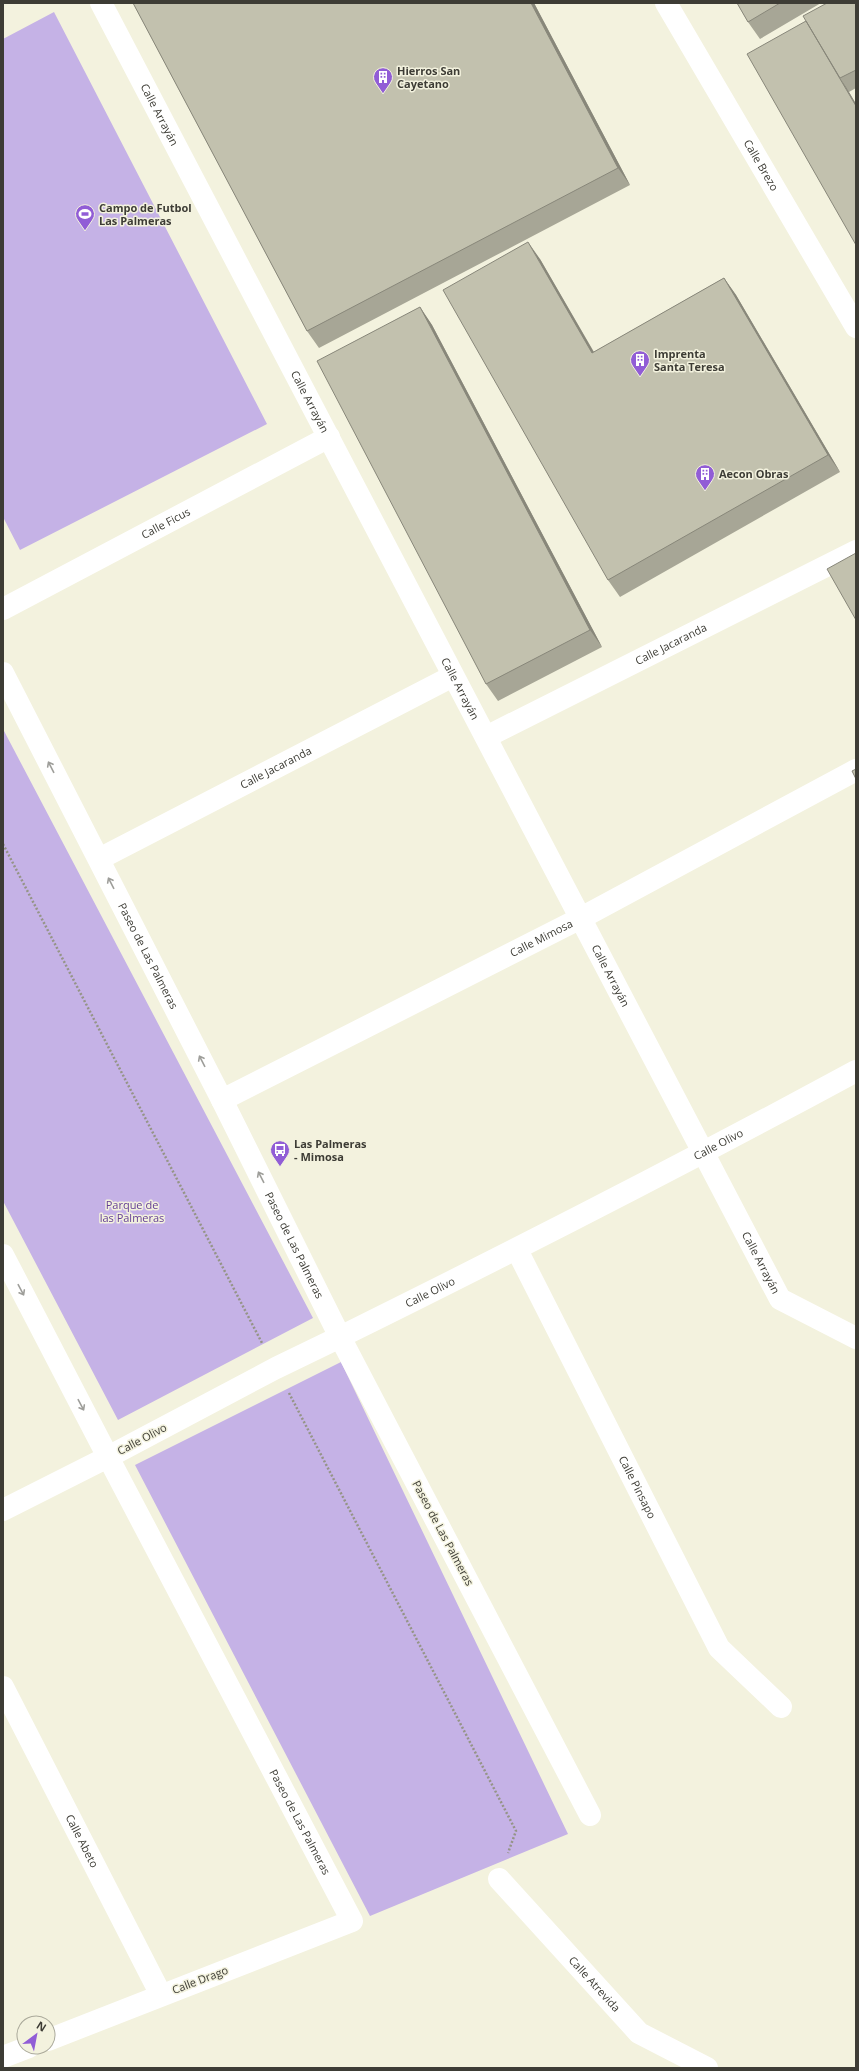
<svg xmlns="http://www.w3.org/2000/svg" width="859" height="2071" font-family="'Open Sans',sans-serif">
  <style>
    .green { fill: #c5b2e6 }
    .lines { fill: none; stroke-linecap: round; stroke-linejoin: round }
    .path { stroke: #959487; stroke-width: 2.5; stroke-dasharray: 2 2; stroke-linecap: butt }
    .street { stroke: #fff; stroke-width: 22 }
    .secondary { stroke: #fff; stroke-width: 22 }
    .wall { fill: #a7a696 }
    .shaded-wall { fill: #88877a }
    .building { fill: #c2c1ae; stroke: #88877a }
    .oneway { stroke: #9e9e9a }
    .labels { text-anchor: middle; stroke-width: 3; stroke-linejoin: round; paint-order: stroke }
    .poi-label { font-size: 11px; font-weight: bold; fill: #3d3c35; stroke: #f3f2de; text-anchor: start }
    .street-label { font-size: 11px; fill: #3d3c35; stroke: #f3f2de }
    .park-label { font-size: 11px; fill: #633d94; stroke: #f3f2de }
  </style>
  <rect width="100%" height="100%" fill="#f3f2de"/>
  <path class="green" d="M54,12L267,424L20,550L3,517V39Z
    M3,729L313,1318L118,1420L3,1201Z
    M341,1362L568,1834L370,1916L135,1465Z"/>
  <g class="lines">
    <path class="path" d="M3,844L262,1343
      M289,1393L516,1831L508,1853"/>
    <g class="street">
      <path id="s1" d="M101,3L780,1299L856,1338"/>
      <path id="s2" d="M666,3L856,327"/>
      <path id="s3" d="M3,609L329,437"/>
      <path id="s4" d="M486,737L856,551"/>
      <path id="s5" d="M99,859L453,676"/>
      <path id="s6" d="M222,1100L581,918L856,770"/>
      <path id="s7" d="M517,1250L719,1648L781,1707"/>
      <path id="s8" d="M3,1510L108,1457L352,1921L48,2040"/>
      <path id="s9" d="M3,1687L161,1995"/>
      <path id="s10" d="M590,1815L340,1337C514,1251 686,1163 856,1071"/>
      <path id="s11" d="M499,1879L639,2033L707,2068"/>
      <path d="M3,2057L29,2047"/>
    </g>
    <path class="secondary" id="s12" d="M3,673L222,1100L340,1337L276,1368L108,1457L3,1255"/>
  </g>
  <path class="wall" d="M133,3H534L630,185L319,348L307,331Z
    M737,3H821L760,39L748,22Z
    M856,3V88L849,92L846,87L856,104V245L806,21Z
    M540,259L594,352L724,278L736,295L840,472L620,597L608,580Z
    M420,307L432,325L602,647L498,701L486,684Z"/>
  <path class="shaded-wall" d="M531,3H534L630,185L618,168Z
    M840,78L846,87L856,104V106Z
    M528,242L540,259L604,370L592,353Z
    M724,278L736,295L840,472L828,455Z
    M420,307L432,325L602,647L590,630Z"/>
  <path class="building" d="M133,3H531L618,168L307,331Z
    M737,3H780L748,22Z
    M827,3H856V70L840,78L803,16Z
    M806,21L856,106V245L747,54Z
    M528,242L592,353L724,278L828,455L608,580L443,290Z
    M420,307L590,630L486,684L317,361Z
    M856,553V620L827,569Z
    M856,769V779L852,771Z"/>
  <defs><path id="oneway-shaft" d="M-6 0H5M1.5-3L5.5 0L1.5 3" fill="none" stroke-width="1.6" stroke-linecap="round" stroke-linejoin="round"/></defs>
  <g class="oneway">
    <use href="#oneway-shaft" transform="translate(51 767) rotate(-117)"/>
    <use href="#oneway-shaft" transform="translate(111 883) rotate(-117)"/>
    <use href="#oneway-shaft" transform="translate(202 1061) rotate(-117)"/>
    <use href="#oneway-shaft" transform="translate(261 1177) rotate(-117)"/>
    <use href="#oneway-shaft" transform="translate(21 1290) rotate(62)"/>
    <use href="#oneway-shaft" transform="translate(81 1405) rotate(62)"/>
  </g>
  <defs>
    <symbol id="building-pin" viewBox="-11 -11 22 30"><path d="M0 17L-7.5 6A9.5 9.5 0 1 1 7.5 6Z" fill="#915dd6" stroke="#f3f2de"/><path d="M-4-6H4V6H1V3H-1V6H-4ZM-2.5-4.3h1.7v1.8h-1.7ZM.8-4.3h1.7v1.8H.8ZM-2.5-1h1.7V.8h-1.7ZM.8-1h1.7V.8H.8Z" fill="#fff"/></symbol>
    <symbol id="stadium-pin" viewBox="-11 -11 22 30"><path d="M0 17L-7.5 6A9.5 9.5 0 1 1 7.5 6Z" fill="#915dd6" stroke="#f3f2de"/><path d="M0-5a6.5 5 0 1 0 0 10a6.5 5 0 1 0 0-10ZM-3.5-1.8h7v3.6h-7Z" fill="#fff"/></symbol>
    <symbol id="bus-pin" viewBox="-11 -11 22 30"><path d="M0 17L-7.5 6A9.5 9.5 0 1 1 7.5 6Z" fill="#915dd6" stroke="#f3f2de"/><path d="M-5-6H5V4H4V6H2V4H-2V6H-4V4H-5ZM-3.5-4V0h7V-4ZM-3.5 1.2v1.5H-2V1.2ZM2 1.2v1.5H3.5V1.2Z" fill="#fff"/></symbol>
  </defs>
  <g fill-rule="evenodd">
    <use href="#building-pin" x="372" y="66" width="22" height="30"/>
    <use href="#stadium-pin" x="74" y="203" width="22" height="30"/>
    <use href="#building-pin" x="629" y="349" width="22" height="30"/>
    <use href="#building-pin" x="694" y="463" width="22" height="30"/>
    <use href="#bus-pin" x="269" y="1139" width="22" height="30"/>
  </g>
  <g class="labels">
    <g class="poi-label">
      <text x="397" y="75">Hierros San<tspan x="397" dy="13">Cayetano</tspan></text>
      <text x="99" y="212">Campo de Futbol<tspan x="99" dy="13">Las Palmeras</tspan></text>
      <text x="654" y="358">Imprenta<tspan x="654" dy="13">Santa Teresa</tspan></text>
      <text x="719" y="478">Aecon Obras</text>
      <text x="294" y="1148">Las Palmeras<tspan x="294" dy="13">- Mimosa</tspan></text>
    </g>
    <g class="street-label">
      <text dy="4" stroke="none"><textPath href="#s1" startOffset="126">Calle Arrayán</textPath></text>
      <text dy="4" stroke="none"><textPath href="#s2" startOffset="188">Calle Brezo</textPath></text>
      <text dy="4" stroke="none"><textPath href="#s1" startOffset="450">Calle Arrayán</textPath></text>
      <text dy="4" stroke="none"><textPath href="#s3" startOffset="184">Calle Ficus</textPath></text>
      <text dy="4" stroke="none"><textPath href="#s4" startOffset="207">Calle Jacaranda</textPath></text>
      <text dy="4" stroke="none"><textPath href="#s1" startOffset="774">Calle Arrayán</textPath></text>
      <text dy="4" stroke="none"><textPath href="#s5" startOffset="199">Calle Jacaranda</textPath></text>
      <text dy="4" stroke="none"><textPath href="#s6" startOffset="358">Calle Mimosa</textPath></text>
      <text dy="4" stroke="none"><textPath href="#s12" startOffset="318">Paseo de Las Palmeras</textPath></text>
      <text dy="4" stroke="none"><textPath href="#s1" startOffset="1098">Calle Arrayán</textPath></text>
      <text dy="4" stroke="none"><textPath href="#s10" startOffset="964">Calle Olivo</textPath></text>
      <text dy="4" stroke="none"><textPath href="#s12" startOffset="642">Paseo de Las Palmeras</textPath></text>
      <text dy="4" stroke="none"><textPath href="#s1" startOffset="1422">Calle Arrayán</textPath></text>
      <text dy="4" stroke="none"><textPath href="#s10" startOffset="640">Calle Olivo</textPath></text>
      <text transform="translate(142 1439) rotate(-28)" y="4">Calle Olivo</text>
      <text dy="4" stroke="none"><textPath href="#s7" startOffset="266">Calle Pinsapo</textPath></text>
      <text transform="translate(443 1533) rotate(62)" y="4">Paseo de Las Palmeras</text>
      <text dy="4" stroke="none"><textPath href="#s8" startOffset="530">Paseo de Las Palmeras</textPath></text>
      <text dy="4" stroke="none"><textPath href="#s9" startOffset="173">Calle Abeto</textPath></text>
      <text transform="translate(200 1980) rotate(-21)" y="4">Calle Drago</text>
      <text dy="4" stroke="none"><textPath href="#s11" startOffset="142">Calle Atrevida</textPath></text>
    </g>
    <g class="park-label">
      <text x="132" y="1209">Parque de<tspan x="132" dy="13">las Palmeras</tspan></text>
    </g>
  </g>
  <rect width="859" height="2071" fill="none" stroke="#3d3c35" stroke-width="8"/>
  <g transform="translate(36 2035) rotate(32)"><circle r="19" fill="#f3f2de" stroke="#aaa99a"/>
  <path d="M0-3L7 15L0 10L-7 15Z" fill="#915dd6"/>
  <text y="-6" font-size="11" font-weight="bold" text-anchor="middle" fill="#3d3c35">N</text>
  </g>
</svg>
